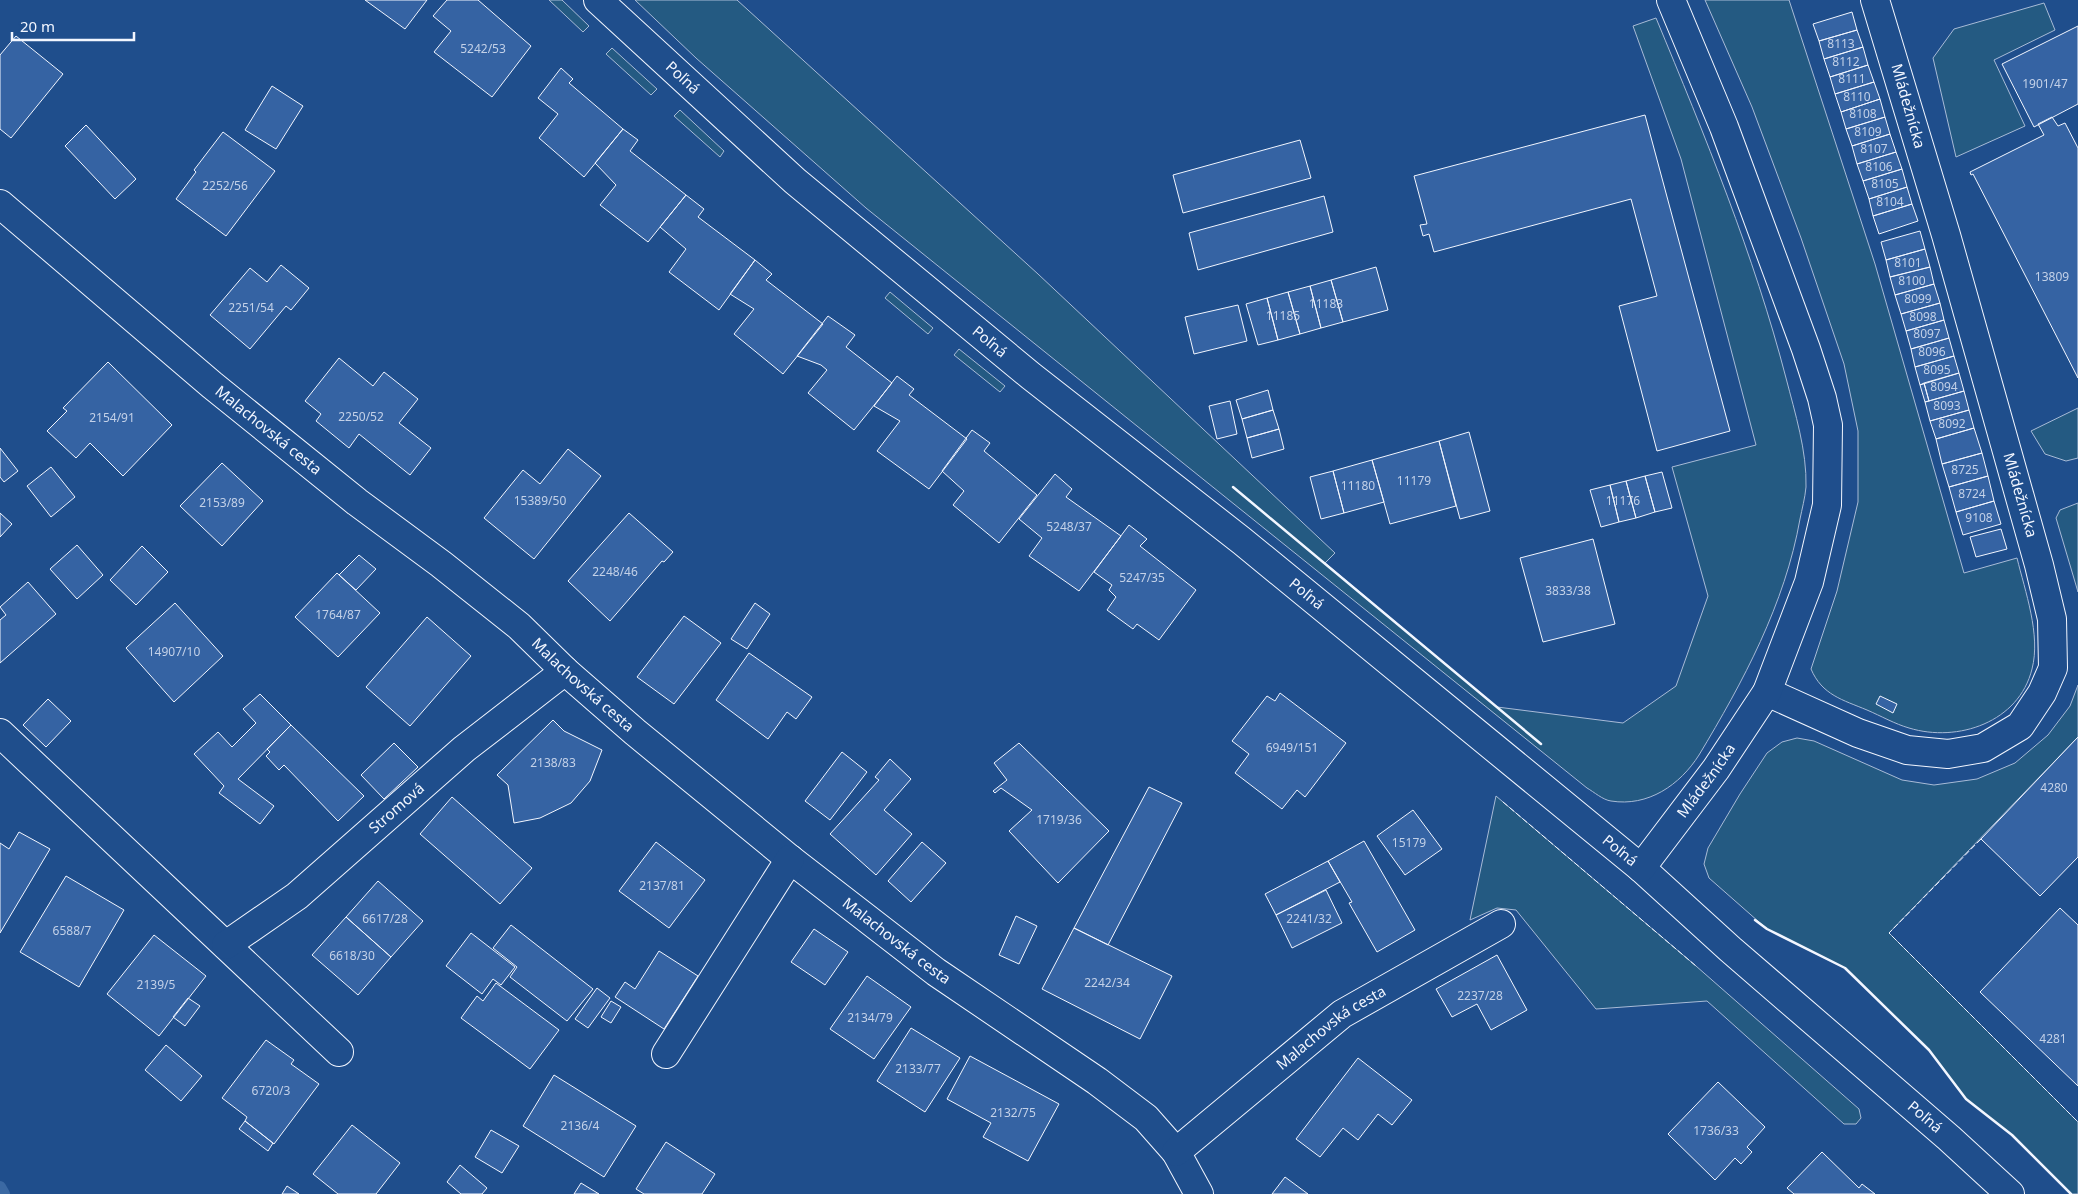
<svg xmlns="http://www.w3.org/2000/svg" width="2078" height="1194" font-family="'Noto Sans',sans-serif">
  <style>
    .green { fill: #245a82; stroke: #a8bbd7 }
    .lines { fill: none; stroke-linecap: round; stroke-linejoin: round }
    .stream { stroke: #3b69a3; stroke-width: 12 }
    .building { fill: #3563a3; stroke: #f2f6ff }
    .minor-casing { stroke: #f2f6ff; stroke-width: 30 }
    .minor { stroke: #1f4e8c; stroke-width: 28 }
    .fence { stroke: #f2f6ff; stroke-width: 1; stroke-dasharray: 6 2.5; stroke-linecap: butt }
    .wall { stroke: #f2f6ff; stroke-width: 2.5 }
    .labels { text-anchor: middle; stroke-width: 4; stroke-linejoin: round; paint-order: stroke }
    .number-label { font-size: 12px; fill: #c3d1e8 }
    .street-label { font-size: 15px; fill: #f2f6ff; stroke: #1f4e8c }
  </style>
  <rect width="100%" height="100%" fill="#1f4e8c"/>
  <path class="green" d="M549,0H562L589,26L583,32Z
    M635,0H737L1038,274L1335,553L1325,563L1497,707L1623,723L1676,686L1708,596L1672,467L1756,445L1681,159L1633,26L1656,18C1705,136 1754,255 1786,378C1795,413 1807,451 1806,487C1805,498 1802,509 1800,519C1785,604 1743,682 1699,755C1680,785 1648,807 1611,801C1603,800 1594,792 1587,788L866,208L696,58Z
    M1705,0H1789L1875,264L1964,573L2017,558C2025,591 2041,635 2032,669C2019,722 1958,743 1909,728C1895,724 1881,716 1867,710C1843,700 1822,695 1811,669L1837,591L1858,502V431L1844,364L1801,238L1752,107Z
    M2044,3L2055,30L1994,60L2025,126L1956,157L1933,58L1954,29Z
    M612,48L657,89L651,95L606,54Z
    M680,110L724,151L720,157L674,116Z
    M890,292L933,328L928,334L885,298Z
    M959,349L1005,386L1000,392L954,355Z
    M2078,408V458L2066,461L2045,454L2031,431Z
    M2078,503V592L2056,518L2060,510Z
    M2078,685V737L1889,933L2078,1122V1194H2071L2012,1135L1966,1099L1929,1050L1845,968L1767,929L1709,878L1704,864L1708,848L1740,794L1767,753L1782,742L1797,738L1814,741L1902,780L1934,785L1977,779L2015,763L2048,735L2070,706Z
    M1496,796L1696,966L1859,1109L1861,1118L1856,1124H1844L1707,1001L1596,1009L1516,910L1497,908L1470,920Z"/>
  <g class="lines">
    <path class="stream" d="M0,1187L4,1194"/>
  </g>
  <path class="building" d="M365,0H427L405,29Z
    M447,0H478L531,46L492,97L434,52L451,31L433,16Z
    M1852,12L1857,30L1819,41L1813,24Z
    M2078,26V104L2034,127L2002,64Z
    M1857,30L1863,47L1824,59L1819,41Z
    M16,36L63,74L11,138L0,129V55Z
    M1863,47L1868,65L1830,77L1824,59Z
    M1868,65L1874,82L1835,94L1830,77Z
    M561,68L573,79L569,83L623,129L584,177L539,138L558,114L538,98Z
    M1874,82L1880,99L1841,112L1835,94Z
    M272,86L303,106L276,149L245,130Z
    M1880,99L1885,117L1846,129L1841,112Z
    M1645,115L1730,431L1657,451L1619,306L1657,296L1631,199L1434,252L1429,234L1423,236L1420,225L1427,224L1414,176Z
    M1885,117L1890,134L1852,146L1846,129Z
    M2052,117L2058,126L2065,123L2078,148V378L1973,174L1971,175L1970,172L2044,135L2038,124Z
    M86,125L136,179L115,199L65,146Z
    M623,129L638,140L630,151L686,195L648,242L600,205L616,185L595,163Z
    M223,132L275,171L226,236L176,199L196,172L194,170Z
    M1890,134L1896,152L1857,164L1852,146Z
    M1300,140L1311,178L1183,213L1173,175Z
    M1896,152L1902,169L1863,181L1857,164Z
    M1902,169L1907,187L1869,199L1863,181Z
    M1907,187L1912,204L1873,216L1869,199Z
    M686,195L704,209L698,217L755,260L719,310L669,272L686,249L660,227Z
    M1324,196L1333,232L1198,270L1189,233Z
    M1912,204L1918,221L1879,234L1873,216Z
    M1920,231L1925,249L1886,260L1881,242Z
    M1925,249L1930,267L1890,277L1886,260Z
    M755,260L772,274L766,280L823,324L783,374L734,334L754,309L730,294Z
    M281,265L309,288L291,310L286,306L250,349L210,315L250,268L267,282Z
    M1376,267L1388,310L1343,322L1331,280Z
    M1930,267L1934,284L1895,295L1890,277Z
    M1331,280L1343,322L1321,328L1310,286Z
    M1934,284L1940,303L1901,314L1895,295Z
    M1310,286L1321,328L1300,334L1288,292Z
    M1288,292L1300,334L1278,340L1267,298Z
    M1267,298L1278,340L1258,345L1246,304Z
    M1940,303L1944,320L1906,331L1901,314Z
    M1238,305L1247,341L1194,354L1185,317Z
    M828,316L855,335L846,347L892,383L854,430L808,393L827,370L821,365L797,356Z
    M1944,320L1949,338L1911,349L1906,331Z
    M1949,338L1954,356L1915,367L1911,349Z
    M1954,356L1959,373L1920,385L1915,367Z
    M339,358L373,386L384,372L418,399L399,423L431,448L410,475L359,434L349,448L316,421L321,414L305,401Z
    M108,362L172,425L123,476L90,443L76,458L47,431L67,411L63,408Z
    M1959,373L1964,391L1929,401L1924,383Z
    M897,376L914,389L909,395L967,439L929,489L877,451L900,421L874,406Z
    M1924,383L1929,401L1925,402L1920,385Z
    M1268,390L1273,410L1242,419L1236,400Z
    M1964,391L1969,410L1930,421L1925,402Z
    M1230,401L1237,434L1217,439L1209,406Z
    M1273,410L1279,429L1247,438L1242,419Z
    M1969,410L1974,428L1936,439L1930,421Z
    M1974,428L1982,453L1942,464L1936,439Z
    M1279,429L1284,449L1252,458L1247,438Z
    M972,430L990,443L984,451L1037,495L999,543L953,505L964,491L942,471Z
    M1469,432L1490,511L1460,519L1439,441Z
    M1439,441L1456,506L1390,524L1372,460Z
    M0,448L18,471L4,482L0,477Z
    M568,449L601,476L534,559L484,518L523,470L540,484Z
    M1982,453L1988,476L1949,487L1942,464Z
    M1372,460L1384,502L1344,513L1333,471Z
    M222,463L263,501L222,546L180,506Z
    M51,467L75,497L51,517L27,486Z
    M1333,471L1344,513L1321,519L1310,477Z
    M1662,472L1672,508L1655,512L1645,476Z
    M1055,474L1072,489L1066,497L1121,536L1079,591L1029,556L1042,538L1019,519Z
    M1645,476L1655,512L1636,518L1626,481Z
    M1988,476L1994,501L1956,512L1949,487Z
    M1626,481L1636,518L1619,522L1610,485Z
    M1610,485L1619,522L1601,527L1590,490Z
    M1994,501L2001,524L1963,535L1956,512Z
    M0,513L12,524L0,537Z
    M629,513L673,552L664,562L662,561L610,621L568,581Z
    M1129,525L1147,539L1140,546L1196,590L1159,640L1137,624L1133,629L1107,610L1116,597L1109,590L1112,585L1094,572Z
    M2001,529L2007,549L1976,557L1970,537Z
    M1593,539L1615,624L1543,642L1520,558Z
    M77,545L103,575L77,599L50,569Z
    M142,546L168,572L136,605L110,580Z
    M359,555L376,569L356,590L339,575Z
    M337,573L380,613L338,657L295,617Z
    M28,582L56,614L0,663V620L6,615L0,607Z
    M175,603L223,656L174,702L126,648Z
    M755,603L770,614L747,649L731,639Z
    M684,616L721,643L674,704L637,677Z
    M427,617L471,656L410,726L366,687Z
    M749,653L812,697L796,719L787,712L768,739L716,700Z
    M1280,693L1346,743L1305,797L1297,790L1282,809L1235,773L1249,754L1232,741L1267,696L1275,701Z
    M260,694L291,725L238,779L274,806L260,824L219,793L224,786L194,754L218,732L232,747L256,723L243,709Z
    M1880,696L1897,704L1893,713L1876,704Z
    M48,699L71,721L46,747L23,725Z
    M553,720L564,731L602,750L590,781L571,803L540,818L514,823L508,785L497,775Z
    M291,725L364,796L338,821L284,765L279,770L266,756L270,752L267,749Z
    M2078,737V857L2040,896L1981,839Z
    M394,743L418,767L384,799L361,775Z
    M1019,743L1109,831L1058,883L1009,831L1032,810L1001,788L995,793L993,791L1007,780L994,763Z
    M842,752L867,772L830,820L805,801Z
    M890,759L911,779L884,810L912,834L876,875L830,834L879,780L875,777Z
    M1149,787L1182,803L1108,945L1074,928Z
    M452,797L532,868L500,904L420,834Z
    M1413,810L1442,849L1405,875L1377,836Z
    M19,832L50,849L0,933V843L9,849Z
    M1364,841L1415,930L1377,952L1349,903L1352,902L1328,861Z
    M656,842L705,880L669,928L619,891Z
    M922,842L946,863L911,902L888,881Z
    M1328,861L1340,882L1276,915L1265,894Z
    M66,876L124,910L79,987L20,952Z
    M378,881L423,921L391,957L346,917Z
    M1326,890L1342,923L1292,948L1276,915Z
    M2060,908L2078,925V1086L1980,992Z
    M1016,916L1037,926L1019,964L999,955Z
    M346,917L391,957L358,995L312,955Z
    M511,925L593,989L567,1021L510,977L517,967L493,948Z
    M1074,928L1172,976L1140,1039L1042,989Z
    M814,929L848,952L825,985L791,962Z
    M471,933L515,967L501,985L493,979L482,994L446,966Z
    M154,935L206,976L159,1036L107,994Z
    M659,951L698,976L664,1029L615,997L625,982L635,989Z
    M1497,955L1527,1010L1491,1030L1477,1004L1452,1017L1436,989Z
    M867,976L911,1007L874,1059L830,1029Z
    M496,983L559,1030L530,1069L461,1018L477,996L483,1001Z
    M597,988L610,998L588,1028L575,1019Z
    M188,998L200,1006L185,1026L173,1017Z
    M611,1001L621,1007L611,1023L601,1017Z
    M911,1028L960,1058L925,1112L877,1081Z
    M266,1040L294,1060L291,1064L319,1084L274,1144L245,1121L247,1117L222,1098Z
    M166,1045L202,1076L181,1101L145,1070Z
    M970,1056L1059,1104L1028,1161L983,1137L991,1123L947,1099Z
    M1358,1058L1412,1100L1392,1125L1378,1114L1358,1140L1343,1128L1320,1157L1296,1139Z
    M554,1075L636,1126L604,1177L523,1126Z
    M1718,1082L1765,1127L1747,1147L1752,1152L1741,1164L1735,1158L1715,1180L1668,1134Z
    M245,1121L273,1143L268,1151L239,1129Z
    M352,1125L400,1163L376,1194H338L313,1174Z
    M491,1130L519,1146L502,1173L475,1157Z
    M666,1142L715,1174L702,1194H644L636,1189Z
    M1822,1152L1859,1188L1862,1184L1875,1194H1794L1787,1188Z
    M460,1165L487,1188L482,1194H461L447,1182Z
    M1285,1177L1308,1194H1272Z
    M581,1183L599,1194H574Z
    M287,1186L299,1194H282Z"/>
  <g class="lines">
    <defs>
      <g id="minor">
        <path id="s1" d="M598,0L795,181L1031,376L1242,541L1641,868L1730,949L1949,1138L2010,1194"/>
        <path id="s2" d="M0,204L212,385L357,502L441,564L519,626L565,671L635,732L790,859L936,972L1097,1081L1146,1118L1176,1152L1199,1194"/>
        <path d="M1767,692L1858,733L1907,750L1948,754L1983,748L2020,726L2042,693L2053,668L2052,619L2039,565L1946,235L1875,0"/>
        <path d="M0,733L339,1052"/>
        <path id="s3" d="M1641,868L1716,769L1767,692L1809,582L1827,505L1828,425L1822,398L1806,349L1724,127L1671,0"/>
        <path id="s4" d="M226,945L297,896L464,749L565,671"/>
        <path d="M666,1054L790,859"/>
        <path id="s5" d="M1176,1152L1342,1014L1501,924"/>
      </g>
    </defs>
    <use href="#minor" class="minor-casing"/>
    <use href="#minor" class="minor"/>
    <path class="fence" d="M1503,802L1696,966
      M1981,839L1889,933L2078,1122"/>
    <path class="wall" d="M1233,487L1541,744
      M1755,920L1767,929L1845,968L1929,1050L1966,1099L2012,1135L2071,1194"/>
  </g>
  <g class="labels">
    <g class="number-label">
      <text x="1841" y="48">8113</text>
      <text x="483" y="53">5242/53</text>
      <text x="1846" y="66">8112</text>
      <text x="1852" y="83">8111</text>
      <text x="2045" y="88">1901/47</text>
      <text x="1857" y="101">8110</text>
      <text x="1863" y="118">8108</text>
      <text x="1868" y="136">8109</text>
      <text x="1874" y="153">8107</text>
      <text x="1879" y="171">8106</text>
      <text x="1885" y="188">8105</text>
      <text x="225" y="190">2252/56</text>
      <text x="1890" y="206">8104</text>
      <text x="1908" y="267">8101</text>
      <text x="2052" y="281">13809</text>
      <text x="1912" y="285">8100</text>
      <text x="1918" y="303">8099</text>
      <text x="1326" y="308">11183</text>
      <text x="251" y="312">2251/54</text>
      <text x="1283" y="320">11185</text>
      <text x="1923" y="321">8098</text>
      <text x="1927" y="338">8097</text>
      <text x="1932" y="356">8096</text>
      <text x="1937" y="374">8095</text>
      <text x="1944" y="391">8094</text>
      <text x="1947" y="410">8093</text>
      <text x="361" y="421">2250/52</text>
      <text x="112" y="422">2154/91</text>
      <text x="1952" y="428">8092</text>
      <text x="1965" y="474">8725</text>
      <text x="1414" y="485">11179</text>
      <text x="1358" y="490">11180</text>
      <text x="1972" y="498">8724</text>
      <text x="540" y="505">15389/50</text>
      <text x="1623" y="505">11176</text>
      <text x="222" y="507">2153/89</text>
      <text x="1979" y="522">9108</text>
      <text x="1069" y="531">5248/37</text>
      <text x="615" y="576">2248/46</text>
      <text x="1142" y="582">5247/35</text>
      <text x="1568" y="595">3833/38</text>
      <text x="338" y="619">1764/87</text>
      <text x="174" y="656">14907/10</text>
      <text x="1292" y="752">6949/151</text>
      <text x="553" y="767">2138/83</text>
      <text x="2054" y="792">4280</text>
      <text x="1059" y="824">1719/36</text>
      <text x="1409" y="847">15179</text>
      <text x="662" y="890">2137/81</text>
      <text x="385" y="923">6617/28</text>
      <text x="1309" y="923">2241/32</text>
      <text x="72" y="935">6588/7</text>
      <text x="352" y="960">6618/30</text>
      <text x="1107" y="987">2242/34</text>
      <text x="156" y="989">2139/5</text>
      <text x="1480" y="1000">2237/28</text>
      <text x="870" y="1022">2134/79</text>
      <text x="2053" y="1043">4281</text>
      <text x="918" y="1073">2133/77</text>
      <text x="271" y="1095">6720/3</text>
      <text x="1013" y="1117">2132/75</text>
      <text x="580" y="1130">2136/4</text>
      <text x="1716" y="1135">1736/33</text>
    </g>
    <g class="street-label">
      <text dy="5" stroke="none"><textPath href="#s1" startOffset="115">Poľná</textPath></text>
      <text transform="translate(1908 106) rotate(74)" y="5">Mládežnícka</text>
      <text dy="5" stroke="none"><textPath href="#s1" startOffset="520">Poľná</textPath></text>
      <text dy="5" stroke="none"><textPath href="#s2" startOffset="351">Malachovská cesta</textPath></text>
      <text transform="translate(2020 495) rotate(74)" y="5">Mládežnícka</text>
      <text dy="5" stroke="none"><textPath href="#s1" startOffset="925">Poľná</textPath></text>
      <text dy="5" stroke="none"><textPath href="#s2" startOffset="756">Malachovská cesta</textPath></text>
      <text dy="5" stroke="none"><textPath href="#s3" startOffset="109">Mládežnícka</textPath></text>
      <text dy="5" stroke="none"><textPath href="#s4" startOffset="219">Stromová</textPath></text>
      <text dy="5" stroke="none"><textPath href="#s1" startOffset="1330">Poľná</textPath></text>
      <text dy="5" stroke="none"><textPath href="#s2" startOffset="1161">Malachovská cesta</textPath></text>
      <text dy="5" stroke="none"><textPath href="#s5" startOffset="199">Malachovská cesta</textPath></text>
      <text dy="5" stroke="none"><textPath href="#s1" startOffset="1735">Poľná</textPath></text>
    </g>
  </g>
  <path d="M12 32v8h122v-8" fill="none" stroke="#f2f6ff" stroke-width="2.5"/>
  <text x="20" y="32" font-size="15" fill="#f2f6ff" stroke="#1f4e8c" stroke-width="4" paint-order="stroke">20 m</text>
</svg>
